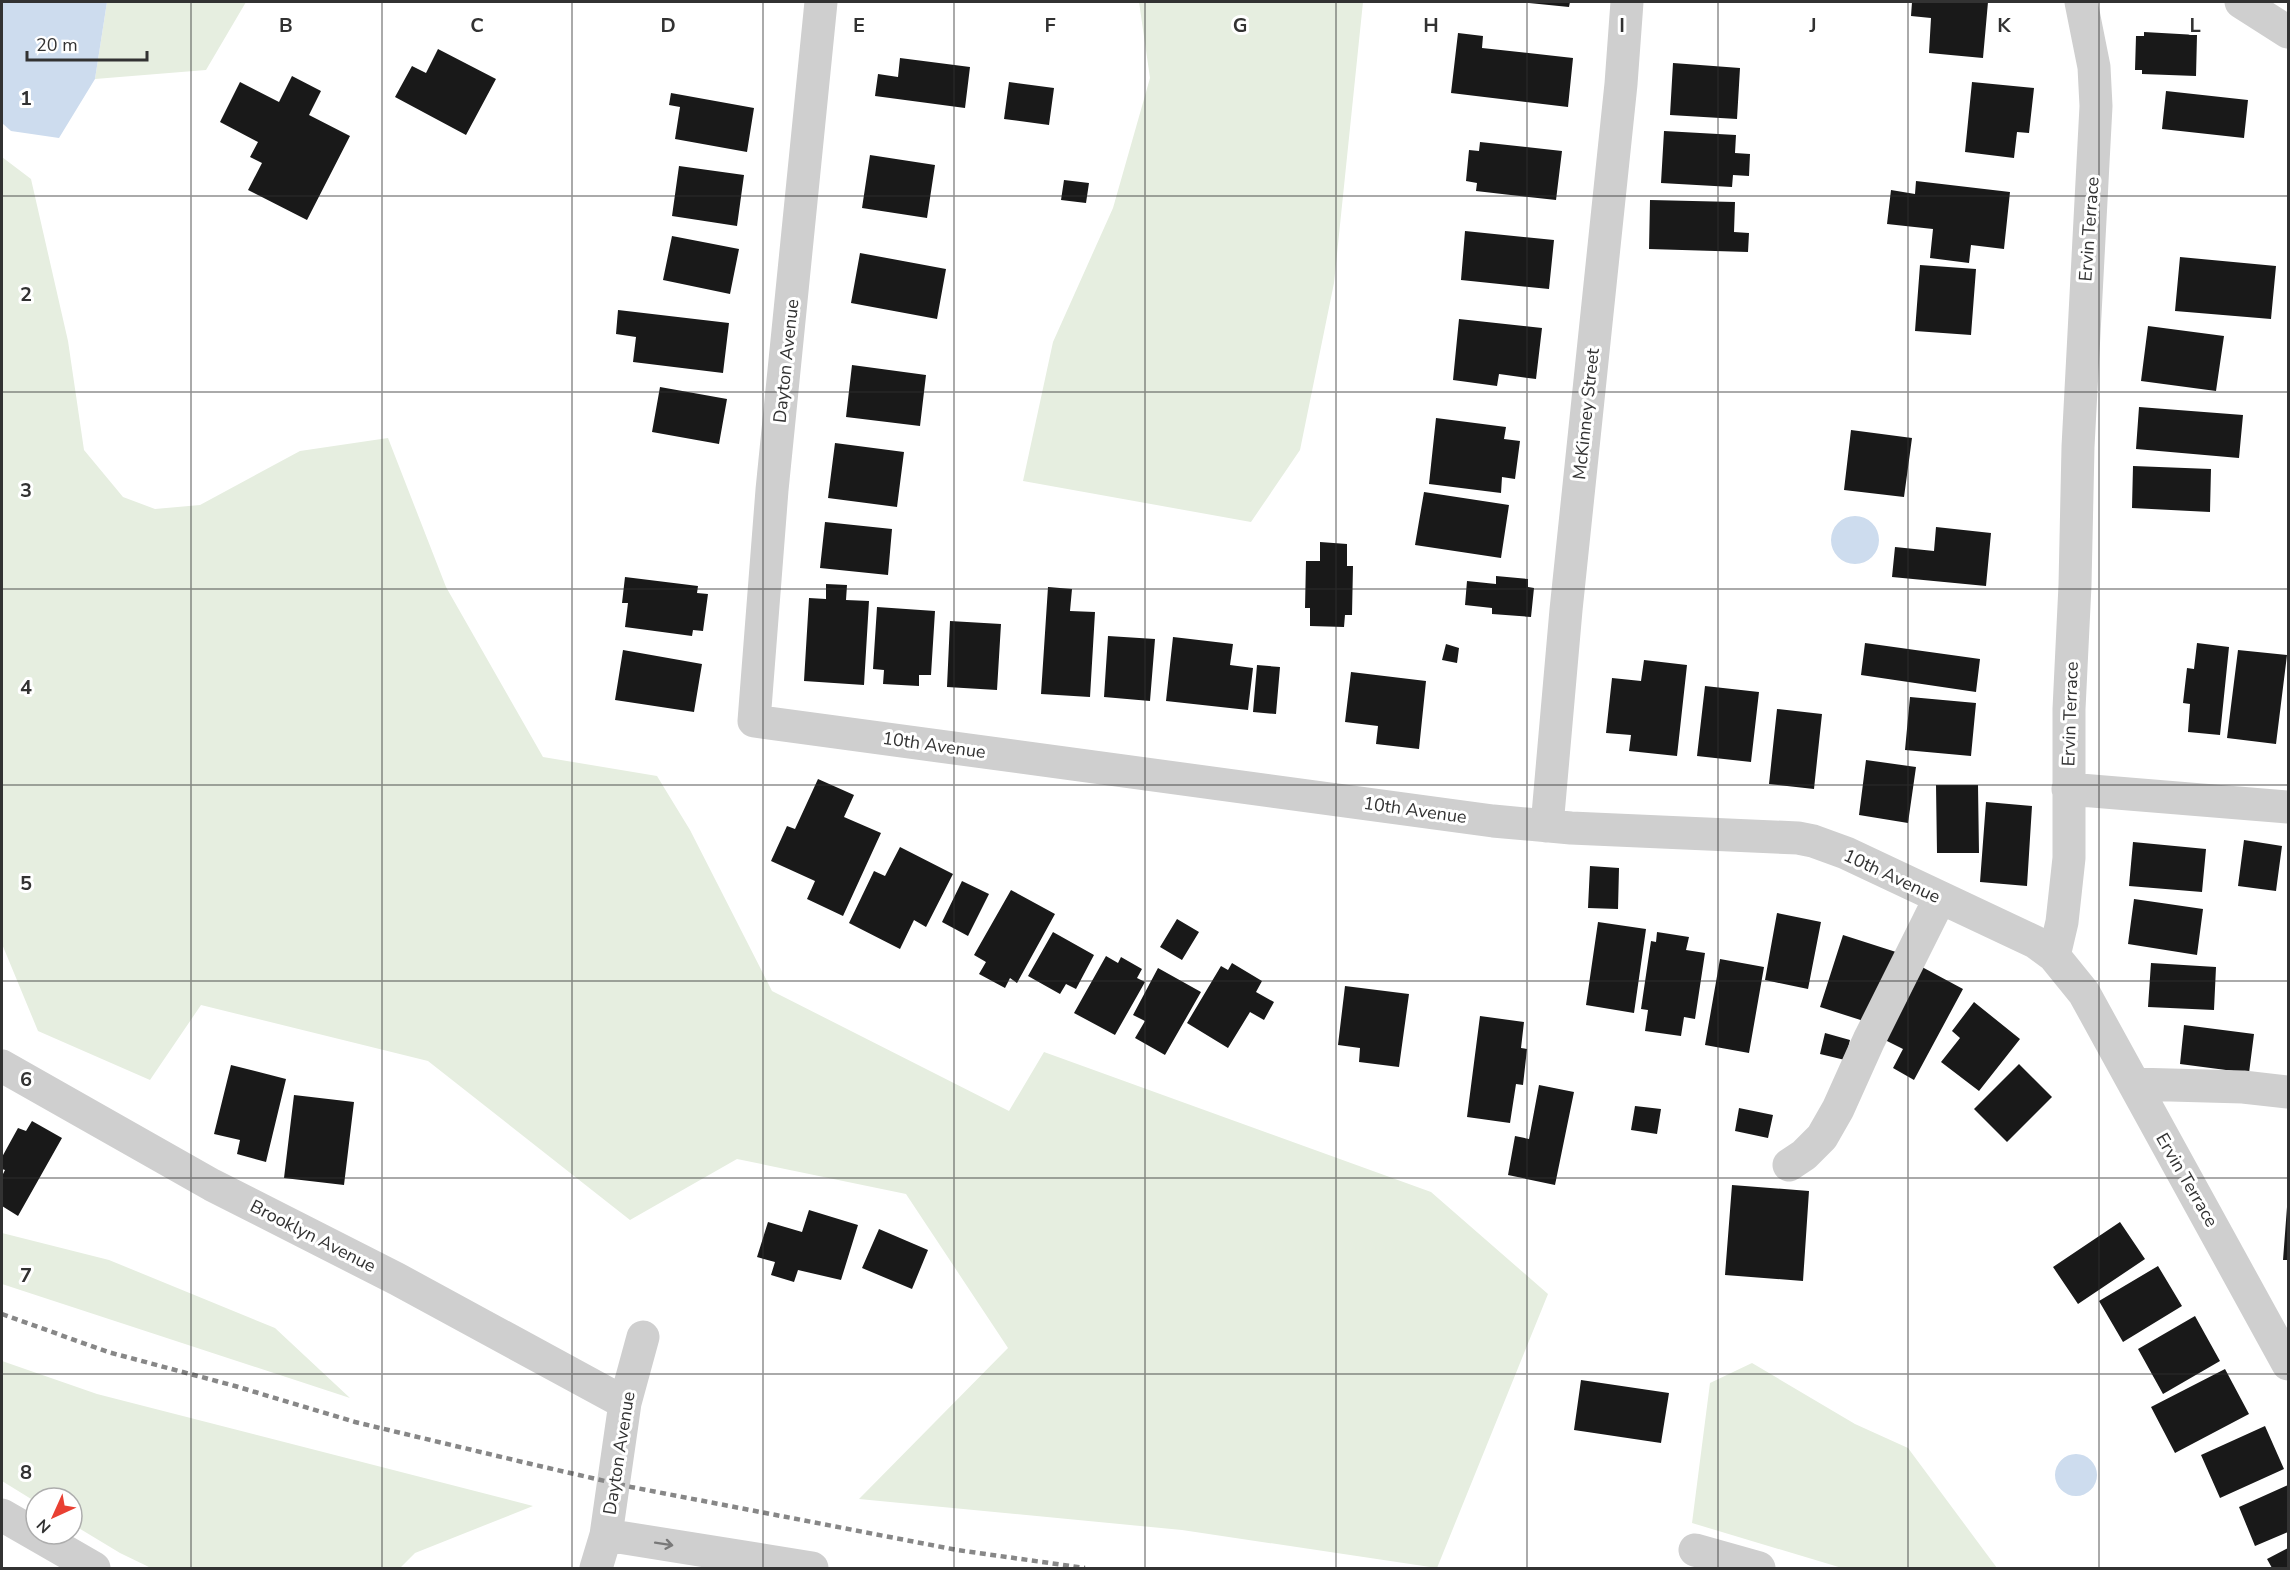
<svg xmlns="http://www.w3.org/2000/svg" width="2290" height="1570" font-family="'Nunito Sans',sans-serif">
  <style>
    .green { fill: #e6eee0 }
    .water { fill: #cddcee }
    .building { fill: #191919 }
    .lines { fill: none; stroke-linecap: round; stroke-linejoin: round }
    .minor { stroke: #cfcfcf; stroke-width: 33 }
    .rail { stroke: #878787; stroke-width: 4.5; stroke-dasharray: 6 4.5; stroke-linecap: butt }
    .oneway { stroke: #797979 }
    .grid { fill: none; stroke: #323232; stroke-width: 1.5; stroke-opacity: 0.55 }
    .labels { text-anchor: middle; stroke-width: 6; stroke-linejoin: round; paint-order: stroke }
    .street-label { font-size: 18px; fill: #323232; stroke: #fff }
    .grid-label { font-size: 20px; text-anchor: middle; font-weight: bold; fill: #323232; stroke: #fff; stroke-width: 6; stroke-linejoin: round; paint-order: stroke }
  </style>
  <rect width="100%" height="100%" fill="#fff"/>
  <path class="green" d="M107,2H246L206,70L95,79Z
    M1139,2H1363L1334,283L1300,450L1251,522L1023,481L1053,342L1113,208L1150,78Z
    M2,157L31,179L68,341L84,450L123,497L155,509L200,505L300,451L388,438L446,587L543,757L657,776L690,830L772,991L1009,1111L1044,1052L1431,1192L1548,1294L1437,1568L1182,1530L859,1499L1008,1348L906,1194L737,1159L630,1220L428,1061L201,1005L150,1080L38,1031L2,944Z
    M2,1233L109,1260L275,1328L350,1398L2,1284Z
    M2,1361L97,1394L533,1506L415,1553L400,1568H151L120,1553L72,1524V1498H36V1502L2,1481Z
    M1752,1363L1855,1424L1908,1448L1997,1568H1842L1692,1523L1710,1383Z"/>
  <path class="water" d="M2,2H107L95,79L59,138L11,131L2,123Z
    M1831 540a24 24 0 1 1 48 0a24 24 0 1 1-48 0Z
    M2055 1475a21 21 0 1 1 42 0a21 21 0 1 1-42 0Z"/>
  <path class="building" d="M1529,2H1570L1569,7L1529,3Z
    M1912,2H1988L1983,58L1929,53L1931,18L1911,16Z
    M2144,32L2197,35L2196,76L2142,74V70H2135L2136,36H2144Z
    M1458,33L1483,36L1482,48L1573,58L1568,107L1451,93Z
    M438,49L496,79L466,135L395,97L412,66L426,73Z
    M900,58L970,67L965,108L875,96L878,74L898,77Z
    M1673,63L1740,68L1737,119L1670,115Z
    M292,76L321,91L309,115L350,136L307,220L248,190L262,163L250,157L258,142L220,122L240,82L279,102Z
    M1009,82L1054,88L1049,125L1004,119Z
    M1972,82L2034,88L2029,133L2017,132L2014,158L1965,152Z
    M2166,91L2248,100L2244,138L2162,129Z
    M671,93L754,108L747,152L675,139L680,107L669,105Z
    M1664,131L1736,135L1735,153L1750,154L1749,176L1733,175L1732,187L1661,183Z
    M1480,142L1562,151L1556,200L1476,191L1477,183L1466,181L1469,150L1479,151Z
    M870,155L935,165L927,218L862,208Z
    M679,166L744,175L737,226L672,216Z
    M1064,180L1089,183L1086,203L1061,200Z
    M1916,181L2010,192L2004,249L1971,245L1969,263L1930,258L1933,229L1887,224L1891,190L1915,194Z
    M1650,200L1735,202L1734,232L1749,233L1748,252L1649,249Z
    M1465,231L1554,240L1549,289L1461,280Z
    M672,236L739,249L730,294L663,280Z
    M860,253L946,269L937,319L851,303Z
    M2180,257L2276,266L2271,319L2175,311Z
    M1920,265L1976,269L1971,335L1915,331Z
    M618,310L729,323L723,373L633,362L636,337L616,334Z
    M1459,319L1542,328L1536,379L1499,374L1497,386L1453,380Z
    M2148,326L2224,336L2216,391L2141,381Z
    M852,365L926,375L920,426L846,417Z
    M660,387L727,399L719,444L652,432Z
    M2139,407L2243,415L2239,458L2136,449Z
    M1436,418L1506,427L1504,439L1520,441L1515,479L1502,477L1501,493L1429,484Z
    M1851,430L1912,438L1904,497L1844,490Z
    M835,443L904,452L897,507L828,498Z
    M2133,466L2211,469L2210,512L2132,508Z
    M1424,492L1509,505L1501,558L1415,545Z
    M825,522L892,529L888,575L820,568Z
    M1936,527L1991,533L1986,586L1892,577L1895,547L1934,551Z
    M1320,542L1347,544V566H1353L1352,615H1345L1344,627L1310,626V608H1305L1306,561H1320Z
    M1496,576L1528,579V587L1534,588L1531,617L1492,614V608L1465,605L1467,581L1496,584Z
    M625,577L698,586L697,593L708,594L703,631L693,630L692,636L625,627L628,603H622Z
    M826,584L847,585L846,600L869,601L864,685L804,681L809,598L826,599Z
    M1048,587L1072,589L1070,611L1095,612L1090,697L1041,694Z
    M877,607L935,611L931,675H919V686L883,684L884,670L873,669Z
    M950,621L1001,624L997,690L947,687Z
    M1108,636L1155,639L1150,701L1104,697Z
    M1173,637L1233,644L1230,665L1253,668L1248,710L1166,701Z
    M1865,643L1980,659L1976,692L1861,675Z
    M2197,643L2229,647L2220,735L2188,732L2190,704L2183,703L2187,668L2194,669Z
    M1446,644L1459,648L1457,663L1442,660Z
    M623,650L702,664L694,712L615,700Z
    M2238,650L2287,655L2276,744L2227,738Z
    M1644,660L1687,665L1677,756L1629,751L1631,735L1606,733L1612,678L1641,681Z
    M1257,665L1280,667L1276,714L1253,712Z
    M1351,672L1426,681L1419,749L1376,744L1378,726L1345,722Z
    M1705,686L1759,692L1751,762L1697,756Z
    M1910,697L1976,703L1971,756L1905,750Z
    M1777,709L1822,714L1814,789L1769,784Z
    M1866,760L1916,767L1908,823L1859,815Z
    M818,779L854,795L844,817L881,833L843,916L807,899L815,881L771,861L787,826L795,829Z
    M1936,785H1978L1979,853H1937Z
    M1986,802L2032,806L2027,886L1980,882Z
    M2244,840L2282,846L2276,891L2238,886Z
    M2133,842L2206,849L2202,892L2129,886Z
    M900,847L953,874L926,927L914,920L900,949L849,923L874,871L885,876Z
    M1590,866L1619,868L1618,909L1588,908Z
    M962,881L989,894L968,936L942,922Z
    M1011,890L1055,914L1017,983L1010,978L1005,988L979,974L986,962L974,955Z
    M2134,899L2203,909L2197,955L2128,944Z
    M1777,913L1821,922L1808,989L1765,980Z
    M1177,919L1199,932L1182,960L1160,947Z
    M1598,922L1646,929L1634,1013L1586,1005Z
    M1053,932L1094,955L1076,989L1066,984L1060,994L1028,976Z
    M1657,932L1689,937L1686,950L1705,953L1695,1019L1684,1017L1681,1036L1645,1031L1648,1010L1641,1009L1651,941L1656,942Z
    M1843,935L1896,952L1873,1024L1820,1007Z
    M1106,956L1118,963L1121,957L1142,969L1137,978L1145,982L1115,1035L1074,1013Z
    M1720,959L1764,967L1749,1053L1705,1045Z
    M1232,963L1262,981L1256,992L1274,1002L1264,1020L1250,1012L1228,1048L1187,1023L1221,966L1228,970Z
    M2151,963L2216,967L2214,1010L2148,1007Z
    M1922,967L1963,989L1914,1080L1893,1068L1903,1049L1883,1039Z
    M1158,968L1201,992L1165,1055L1135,1038L1145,1021L1133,1015Z
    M1345,986L1409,994L1399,1067L1359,1062L1360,1048L1338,1045Z
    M1974,1002L2020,1039L1979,1091L1941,1062L1960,1038L1952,1031Z
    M1480,1016L1524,1022L1521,1048L1527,1049L1523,1085L1516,1084L1510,1123L1467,1117Z
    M2184,1025L2254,1034L2249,1073L2180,1064Z
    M1825,1033L1850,1040L1845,1060L1820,1054Z
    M2019,1064L2052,1097L2007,1142L1974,1109Z
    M231,1065L286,1079L266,1162L237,1154L240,1140L214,1134Z
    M1539,1085L1574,1092L1555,1185L1508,1175L1515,1136L1529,1139Z
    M294,1095L354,1102L344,1185L284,1178Z
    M1635,1106L1661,1109L1657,1134L1631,1130Z
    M1739,1108L1773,1115L1768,1138L1735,1131Z
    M32,1121L62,1138L18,1216L2,1206V1176L5,1170L2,1169V1157L18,1128L26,1131Z
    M1732,1185L1809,1191L1803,1281L1725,1275Z
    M2287,1207H2288V1260H2283Z
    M809,1210L858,1225L841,1280L798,1270L794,1282L771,1275L775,1262L757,1257L768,1222L802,1232Z
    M2120,1222L2145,1259L2078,1304L2053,1267Z
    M879,1229L928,1250L912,1289L862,1268Z
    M2158,1266L2182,1306L2123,1342L2099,1301Z
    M2195,1316L2220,1361L2163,1394L2138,1349Z
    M2225,1369L2249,1414L2175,1453L2151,1407Z
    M1581,1380L1669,1393L1661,1443L1574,1430Z
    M2265,1426L2284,1469L2220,1498L2201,1455Z
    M2288,1485V1532L2255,1546L2239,1507Z
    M2288,1548V1568H2272L2267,1559Z"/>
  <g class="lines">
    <path class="minor" d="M821,2L772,490L754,721L1493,821L1571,828L1798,838L1813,841L1846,853L2035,942L2054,956L2084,993L2288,1364
      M2241,2L2288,32
      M2068,789L2288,807
      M1547,826L1566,610L1621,84L1627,2
      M2054,956L2062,922L2069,858V709L2075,585L2078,447L2096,106L2094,67L2081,2
      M2,1066L212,1185L397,1279L625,1403
      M2134,1084L2243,1087L2288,1092
      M1789,1165L1804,1155L1822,1137L1838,1109L1869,1040L1940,898
      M2,1515L94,1568
      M606,1535L812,1568
      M1695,1550L1759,1568
      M596,1568L606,1535L625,1403L643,1337"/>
    <path class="rail" d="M2,1314L108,1352L235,1386L355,1422L531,1464L631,1487L957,1550L1085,1568"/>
  </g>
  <defs><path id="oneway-shaft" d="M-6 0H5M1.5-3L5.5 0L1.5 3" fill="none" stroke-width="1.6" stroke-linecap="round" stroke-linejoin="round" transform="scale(1.5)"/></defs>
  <use class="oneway" href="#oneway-shaft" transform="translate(664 1544) rotate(9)"/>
  <path class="grid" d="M191,2V1568M382,2V1568M572,2V1568M763,2V1568M954,2V1568M1145,2V1568M1336,2V1568M1527,2V1568M1718,2V1568M1908,2V1568M2099,2V1568M2,196H2288M2,392H2288M2,589H2288M2,785H2288M2,981H2288M2,1178H2288M2,1374H2288"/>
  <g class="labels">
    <g class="street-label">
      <text transform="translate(2089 229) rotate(-86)" y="6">Ervin Terrace</text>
      <text transform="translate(786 361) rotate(-84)" y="6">Dayton Avenue</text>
      <text transform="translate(1586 414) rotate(-84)" y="6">McKinney Street</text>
      <text transform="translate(2070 714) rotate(-88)" y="6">Ervin Terrace</text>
      <text transform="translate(934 745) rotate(8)" y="6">10th Avenue</text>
      <text transform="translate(1415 810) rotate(8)" y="6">10th Avenue</text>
      <text transform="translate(1892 876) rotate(25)" y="6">10th Avenue</text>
      <text transform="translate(2187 1180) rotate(60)" y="6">Ervin Terrace</text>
      <text transform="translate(313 1236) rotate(27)" y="6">Brooklyn Avenue</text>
      <text transform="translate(619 1453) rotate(-81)" y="6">Dayton Avenue</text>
    </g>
  </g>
  <g class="grid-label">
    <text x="286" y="32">B</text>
    <text x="477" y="32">C</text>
    <text x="668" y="32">D</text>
    <text x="859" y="32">E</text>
    <text x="1050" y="32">F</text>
    <text x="1240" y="32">G</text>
    <text x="1431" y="32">H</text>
    <text x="1622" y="32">I</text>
    <text x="1813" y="32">J</text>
    <text x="2004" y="32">K</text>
    <text x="2195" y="32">L</text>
    <text x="26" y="105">1</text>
    <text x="26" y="301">2</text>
    <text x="26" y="497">3</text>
    <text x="26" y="694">4</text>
    <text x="26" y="890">5</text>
    <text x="26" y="1086">6</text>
    <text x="26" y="1282">7</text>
    <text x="26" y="1479">8</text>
  </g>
  <rect width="2290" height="1570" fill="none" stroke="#323232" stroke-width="6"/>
  <g transform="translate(54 1516) rotate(225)"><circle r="28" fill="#ffffff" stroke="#adadad" stroke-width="1.5"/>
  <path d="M0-4.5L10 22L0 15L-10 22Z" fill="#e94033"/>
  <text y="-9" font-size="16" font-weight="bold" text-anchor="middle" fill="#323232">N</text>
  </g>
  <path d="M27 51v9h120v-9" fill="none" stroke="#323232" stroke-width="3"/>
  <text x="36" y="51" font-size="18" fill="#323232" stroke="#ffffff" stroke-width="4.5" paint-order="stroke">20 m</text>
</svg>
